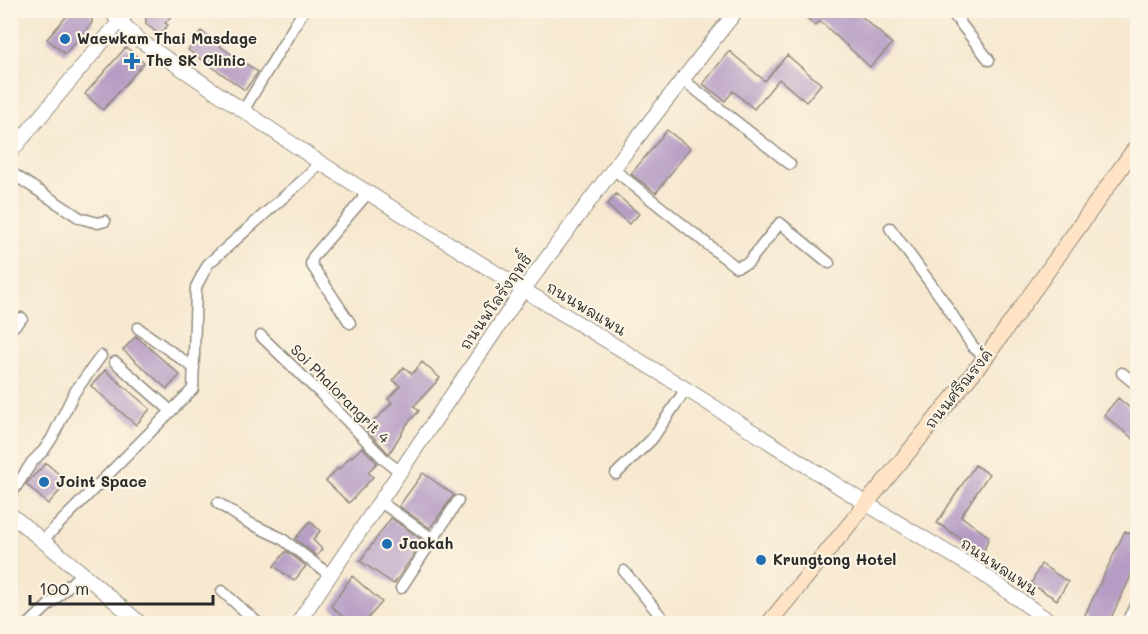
<svg xmlns="http://www.w3.org/2000/svg" width="1148" height="634" font-family="Mali,'Playpen Sans Thai',sans-serif">
  <style>
    .building { fill: #b59cc4 }
    .lines { fill: none; stroke-linecap: round; stroke-linejoin: round }
    .minor-casing { stroke: #918a7e; stroke-width: 13 }
    .tertiary-casing { stroke: #918a7e; stroke-width: 16 }
    .secondary-casing { stroke: #918a7e; stroke-width: 17 }
    .minor { stroke: #fff; stroke-width: 10 }
    .tertiary { stroke: #fff; stroke-width: 14 }
    .secondary { stroke: #fee4c5; stroke-width: 15 }
    .poi-dot { fill: #1f6fb2; stroke: #fcf5e5; stroke-width: 2 }
    .labels { text-anchor: middle; stroke-width: 4.5; stroke-linejoin: round; paint-order: stroke }
    .poi-label { font-size: 15px; font-weight: bold; fill: #2b2b2b; stroke: #fcf5e5; text-anchor: start }
    .street-label { font-size: 15px; fill: #2b2b2b; stroke: #fcf5e5 }
  </style>
  <rect width="100%" height="100%" fill="#fcf5e5"/>
  <filter id="ink" filterUnits="userSpaceOnUse"><feTurbulence type="fractalNoise" baseFrequency=".0167" numOctaves="2"/><feDisplacementMap in="SourceGraphic" scale="12" xChannelSelector="R" yChannelSelector="G"/><feConvolveMatrix kernelMatrix="1 2 1 2 8 2 1 2 1" color-interpolation-filters="sRGB"/></filter>
  <filter id="wash" filterUnits="userSpaceOnUse"><feTurbulence type="fractalNoise" baseFrequency=".008" numOctaves="4" result="noise"/><feDisplacementMap in="SourceGraphic" scale="24" xChannelSelector="R" yChannelSelector="G"/><feGaussianBlur stdDeviation="1.35" result="paint"/><feColorMatrix in="noise" values="0 0 0 0 0 0 0 0 0 0 0 0 0 0 0 0 0 1.4 0 .05"/><feComposite in="paint" operator="in"/></filter>
  <g filter="url(#wash)">
    <rect width="100%" height="100%" fill="#f7e8d0"/>
    <g id="blocks">
      <path class="building" d="M72,10H87L92,14V23L65,54L47,39Z
        M151,10H177L165,23L168,25L160,35L146,24V17Z
        M799,10H855L892,44L870,67L820,21L815,26Z
        M201,31L221,46V47L258,72L245,90L188,50Z
        M126,47L144,63L103,110L85,94Z
        M729,51L765,81L787,55L821,84L806,102L779,79L754,109L733,91L725,101L703,84Z
        M667,130L690,148L656,193L631,174Z
        M616,194L639,214L629,224L607,205Z
        M136,336L180,375L167,389L123,350Z
        M422,362L440,378L414,406L419,411L407,424L389,454L366,429L392,403L388,399L400,386L393,380L404,367L412,374Z
        M105,370L150,409L136,425L91,386Z
        M1118,398L1137,414V442L1104,415Z
        M362,447L377,463L368,472L373,477L349,503L326,481L338,468L339,469L351,456L352,457Z
        M46,463L68,482L48,504L26,484Z
        M975,465L989,474L961,516L989,537L983,553L937,523Z
        M423,473L454,495L430,528L399,506Z
        M391,518L423,541L394,584L360,561Z
        M310,521L320,531L313,540L322,549L317,556L295,539Z
        M1125,531L1137,537V563L1108,624H1098L1084,617Z
        M286,551L306,566L294,581L274,566Z
        M1041,564L1068,582L1057,600L1031,584Z
        M352,576L382,602L363,624H351L331,606Z"/>
    </g>
  </g>
  <g filter="url(#ink)">
    <use href="#blocks" fill-opacity="0" stroke="#918a7e" stroke-width="1.5"/>
    <g class="lines">
      <defs>
        <path id="minor" d="M950,10L989,60
          M682,79L790,164
          M243,111L304,10
          M613,169L736,267L748,263L780,223L829,263
          M10,172L80,218L98,223L105,221
          M890,228L942,299L973,347L986,357
          M350,323L311,264L313,257L368,193
          M138,328L194,368
          M10,330L22,318
          M261,336L321,394L385,460L399,471
          M115,362L171,411
          M1122,373L1138,386
          M616,474L652,439L686,389
          M10,496L32,462L44,450L52,438L74,393L101,356
          M379,501L433,539L458,501
          M218,503L247,522L281,538L330,575
          M43,540L193,389L196,287L208,264L311,173L319,162
          M624,571L667,624
          M401,588L433,539
          M222,591L259,624
          M29,624L82,573"/>
        <path id="tertiary" d="M109,10L138,39L319,162L504,278L686,389L865,503L977,570L1042,616L1055,624
          M10,153L129,10
          M10,514L82,573L141,624
          M297,624L523,290L626,152L737,10
          M1128,624L1138,605"/>
        <path id="secondary" d="M768,624L986,357L1138,144"/>
      </defs>
      <use href="#minor" class="minor-casing"/>
      <use href="#tertiary" class="tertiary-casing"/>
      <use href="#secondary" class="secondary-casing"/>
      <use href="#minor" class="minor"/>
      <use href="#tertiary" class="tertiary"/>
      <use href="#secondary" class="secondary"/>
    </g>
  </g>
  <g class="poi-dot">
    <circle cx="65" cy="39" r="6"/>
    <path d="M129 52h6v6h6v6h-6v6h-6v-6h-6v-6h6z"/>
    <circle cx="44" cy="482" r="6"/>
    <circle cx="387" cy="544" r="6"/>
    <circle cx="761" cy="560" r="6"/>
  </g>
  <g class="labels">
    <g class="poi-label">
      <text x="77" y="44">Waewkam Thai Masdage</text>
      <text x="146" y="66">The SK Clinic</text>
      <text x="56" y="487">Joint Space</text>
      <text x="399" y="549">Jaokah</text>
      <text x="773" y="565">Krungtong Hotel</text>
    </g>
    <g class="street-label">
      <text transform="translate(496 302) rotate(-55)" y="5">ถนนพโลรังฤทธิ์</text>
      <text transform="translate(586 309) rotate(31)" y="5">ถนนพลแพน</text>
      <text transform="translate(959 389) rotate(-51)" y="5">ถนนศรีณรงค์</text>
      <text transform="translate(340 394) rotate(45)" y="5">Soi Phalorangrit 4</text>
      <text transform="translate(999 567) rotate(34)" y="5">ถนนพลแพน</text>
    </g>
  </g>
  <rect width="1148" height="634" fill="none" stroke="#fcf5e5" stroke-width="36"/>
  <path d="M30 595v9h183v-9" fill="none" stroke="#2b2b2b" stroke-width="3"/>
  <text x="39" y="595" font-size="18" fill="#2b2b2b" stroke="#fcf5e5" stroke-width="4.5" paint-order="stroke">100 m</text>
</svg>
